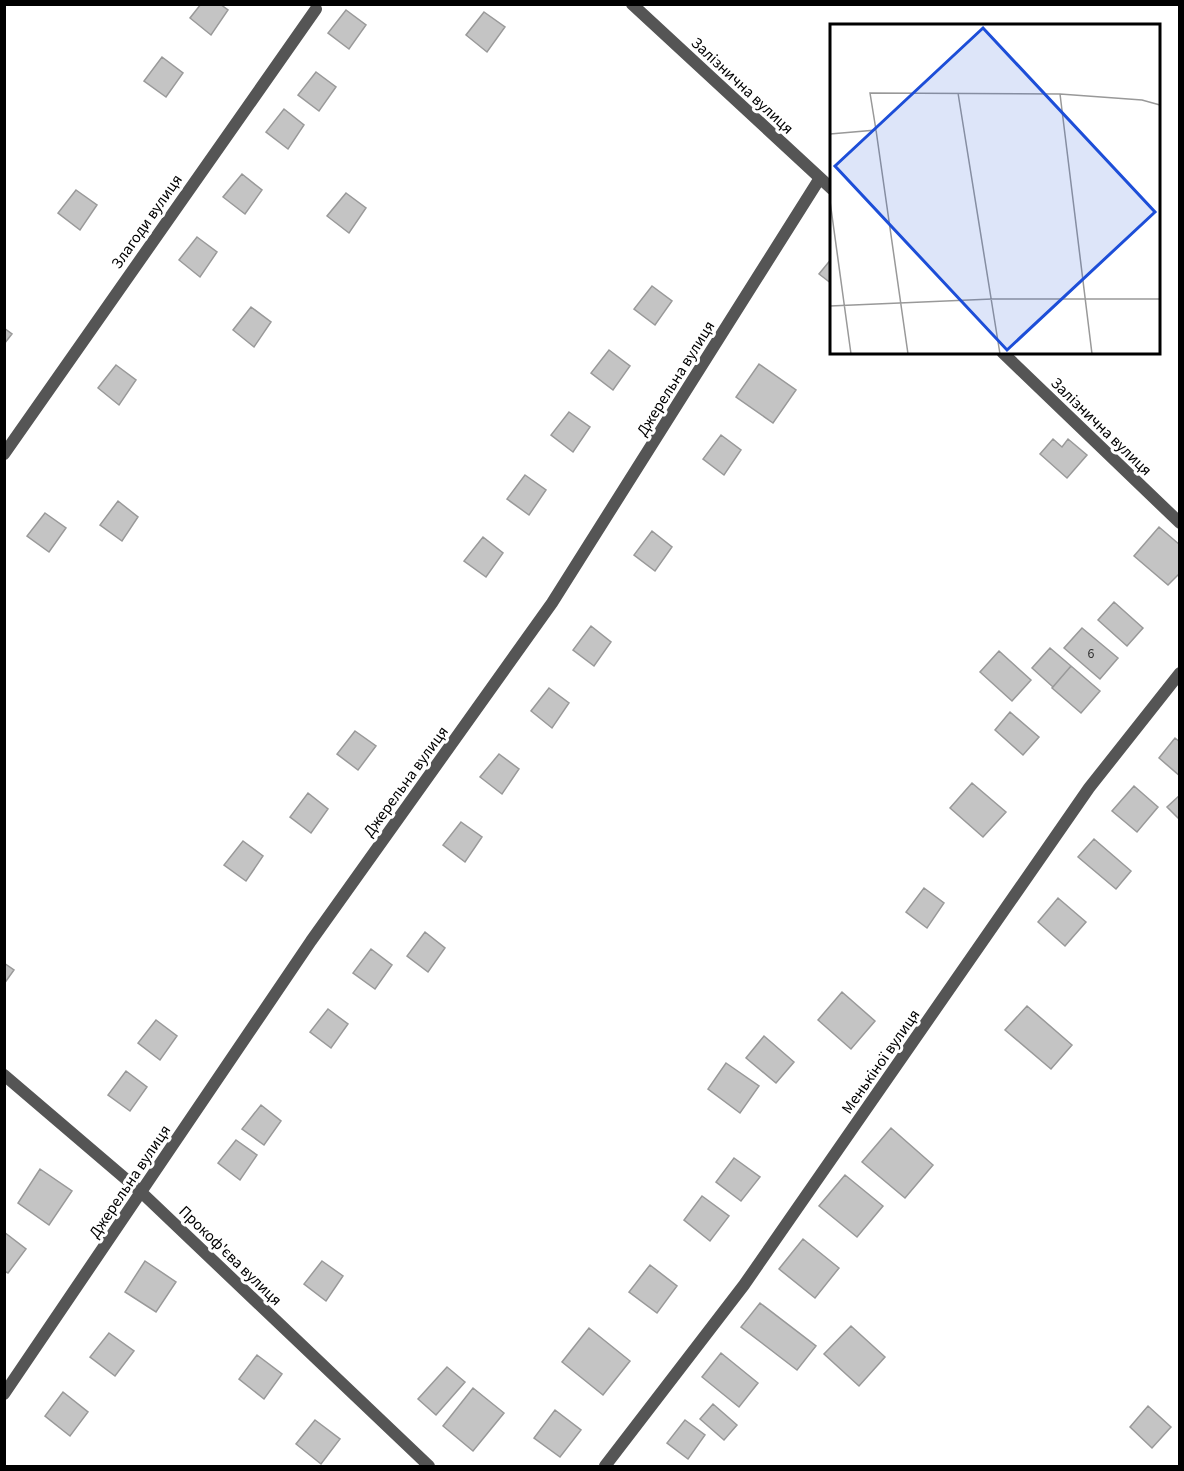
<svg xmlns="http://www.w3.org/2000/svg" width="1184" height="1471" font-family="'Source Sans 3',sans-serif">
  <style>
    .building { fill: #c4c4c4; stroke: #999; stroke-width: 1.5 }
    .lines { fill: none; stroke-linecap: round; stroke-linejoin: round }
    .street { stroke: #555; stroke-width: 12 }
    .labels { text-anchor: middle; stroke-width: 6; stroke-linejoin: round; paint-order: stroke }
    .number-label { font-size: 14px; fill: #313131 }
    .street-label { font-size: 16px; fill: #000; stroke: #fff }
    .inset-road { fill: none; stroke: #999; stroke-width: 1.5 }
    .view { fill: #1d4ed8; fill-opacity: 0.15; stroke: #1d4ed8; stroke-width: 3 }
    .inset-edge { fill: none; stroke: #000; stroke-width: 3 }
  </style>
  <rect width="100%" height="100%" fill="#fff"/>
  <path class="building" d="M201,4H220L228,10L211,35L190,18Z
    M346,10L366,25L349,49L328,33Z
    M484,12L505,27L487,52L466,35Z
    M162,57L183,73L166,97L144,81Z
    M316,72L336,87L319,111L298,95Z
    M284,109L304,125L288,149L266,132Z
    M242,174L262,190L245,214L223,197Z
    M76,190L97,205L80,230L58,213Z
    M346,193L366,208L349,233L327,216Z
    M197,237L217,252L200,277L179,260Z
    M832,258V284L819,274Z
    M652,286L672,301L655,325L634,309Z
    M251,307L271,322L254,347L233,330Z
    M4,328L12,334L4,344Z
    M609,350L630,366L613,390L591,373Z
    M759,364L796,390L773,423L736,397Z
    M116,365L136,380L119,405L98,388Z
    M569,412L590,427L573,452L551,435Z
    M721,435L741,450L724,475L703,459Z
    M1053,439L1062,447L1068,439L1087,455L1067,478L1040,454Z
    M525,475L546,490L529,515L507,499Z
    M118,501L138,517L122,541L100,525Z
    M45,513L66,528L49,552L27,536Z
    M1159,527L1180,545V573L1168,585L1134,556Z
    M652,531L672,547L655,571L634,555Z
    M483,537L503,553L486,577L464,561Z
    M1114,602L1143,628L1127,646L1098,620Z
    M591,626L611,642L594,666L573,650Z
    M1082,628L1118,658L1100,679L1064,648Z
    M1050,648L1071,666L1053,687L1032,668Z
    M999,651L1031,680L1012,701L980,672Z
    M1071,666L1100,691L1081,713L1052,688Z
    M549,688L569,703L552,728L531,711Z
    M1010,712L1039,737L1023,755L995,730Z
    M355,731L376,746L358,770L337,754Z
    M1175,738L1180,742V776L1159,758Z
    M499,754L519,769L502,794L480,777Z
    M972,783L1006,812L983,837L950,808Z
    M1134,786L1158,807L1137,832L1112,811Z
    M308,793L328,809L311,833L290,817Z
    M1180,795V820L1167,807Z
    M461,822L482,837L465,862L443,845Z
    M1094,839L1131,871L1116,889L1078,857Z
    M243,841L263,856L246,881L224,865Z
    M924,888L944,903L927,928L906,912Z
    M1058,898L1086,922L1065,946L1038,922Z
    M425,932L445,948L428,972L407,956Z
    M371,949L392,965L375,989L353,973Z
    M4,963L14,970L4,984Z
    M842,992L875,1021L851,1049L818,1020Z
    M1027,1006L1072,1045L1051,1069L1005,1030Z
    M328,1009L348,1024L331,1048L310,1032Z
    M156,1020L177,1036L160,1060L138,1043Z
    M764,1036L794,1062L776,1083L746,1058Z
    M726,1063L759,1086L740,1113L708,1089Z
    M126,1071L147,1087L130,1111L108,1095Z
    M261,1105L281,1121L264,1145L242,1129Z
    M891,1128L933,1165L905,1198L862,1162Z
    M236,1140L257,1155L240,1180L218,1163Z
    M734,1158L760,1177L741,1201L716,1182Z
    M40,1169L72,1191L49,1225L18,1203Z
    M845,1175L883,1206L857,1237L819,1206Z
    M702,1196L729,1216L710,1241L684,1220Z
    M4,1232L26,1249L8,1273L4,1271Z
    M803,1239L839,1268L815,1298L779,1269Z
    M145,1261L176,1282L156,1312L125,1292Z
    M322,1261L343,1276L326,1301L304,1284Z
    M650,1265L677,1286L657,1313L629,1292Z
    M760,1303L816,1346L797,1370L741,1327Z
    M851,1326L885,1357L859,1386L824,1354Z
    M589,1328L630,1361L603,1395L562,1362Z
    M109,1333L134,1351L115,1376L90,1357Z
    M721,1353L758,1383L739,1407L702,1377Z
    M257,1355L282,1374L264,1399L239,1379Z
    M447,1367L465,1382L436,1415L418,1399Z
    M473,1388L504,1413L473,1451L443,1426Z
    M63,1392L88,1412L70,1436L45,1416Z
    M713,1404L737,1425L724,1440L700,1419Z
    M1148,1406L1171,1427L1152,1448L1130,1427Z
    M555,1410L581,1430L560,1457L534,1438Z
    M315,1420L340,1439L321,1464L296,1444Z
    M685,1420L705,1435L688,1459L667,1443Z"/>
  <g class="lines">
    <path class="street" d="M632,4L832,189
      M1002,352L1180,523
      M4,454L316,9
      M4,1075L141,1192L429,1466
      M4,1394L311,941L552,603L820,178
      M605,1466L744,1285L1089,788L1180,673"/>
  </g>
  <g class="labels">
    <g class="number-label">
      <text x="1091" y="658">6</text>
    </g>
    <g class="street-label">
      <text transform="translate(743 85) rotate(43)" y="6">Залізнична вулиця</text>
      <text transform="translate(146 221) rotate(-55)" y="6">Злагоди вулиця</text>
      <text transform="translate(675 378) rotate(-58)" y="6">Джерельна вулиця</text>
      <text transform="translate(1102 426) rotate(44)" y="6">Залізнична вулиця</text>
      <text transform="translate(405 781) rotate(-54)" y="6">Джерельна вулиця</text>
      <text transform="translate(880 1061) rotate(-55)" y="6">Менькіної вулиця</text>
      <text transform="translate(129 1181) rotate(-56)" y="6">Джерельна вулиця</text>
      <text transform="translate(231 1255) rotate(44)" y="6">Прокоф'єва вулиця</text>
    </g>
  </g>
  <g transform="translate(830 24)">
    <rect width="330" height="330" fill="#fff"/>
    <path class="inset-road" d="M128,69L170,330M230,70L262,330M46,106L78,330M0,110L46,106L40,69L230,70L312,76L330,81M0,177L21,330M0,282L162,275H330"/>
    <path class="view" d="M153,4L325,188L177,326L5,142Z"/>
    <rect width="330" height="330" class="inset-edge"/>
  </g>
  <rect width="1184" height="1471" fill="none" stroke="#000000" stroke-width="12"/>
</svg>
